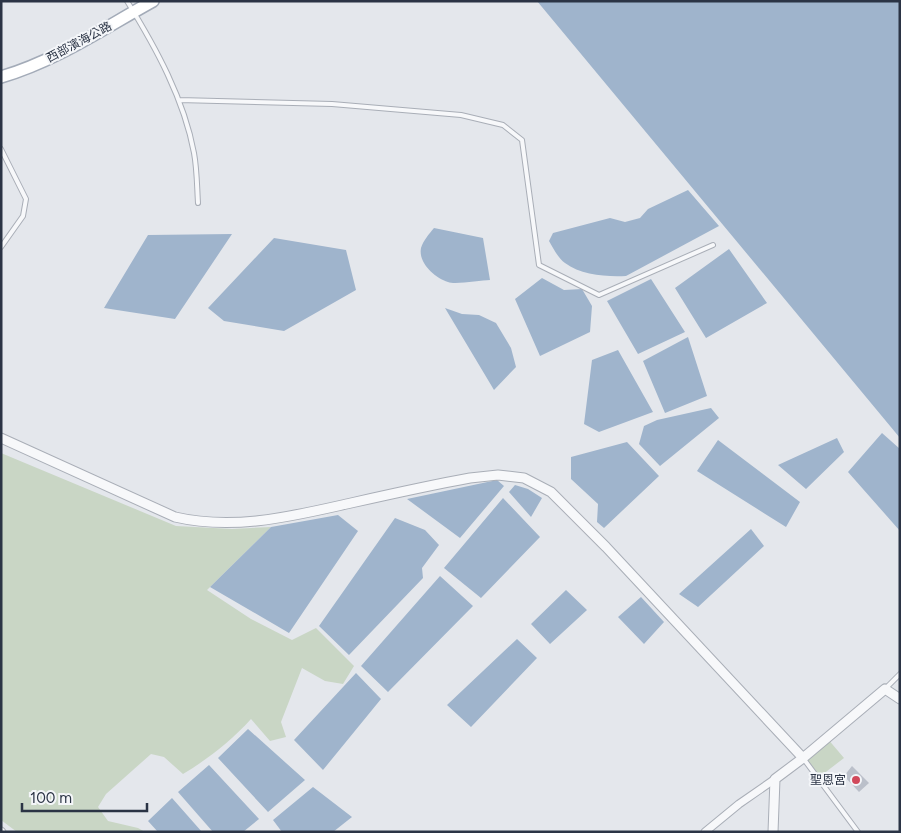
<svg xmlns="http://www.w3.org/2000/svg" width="901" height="833" font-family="Figtree,'Noto Sans TC',sans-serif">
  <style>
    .green { fill: #c9d6c5 }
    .water { fill: #9fb4cc }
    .building { fill: #bbc0ca }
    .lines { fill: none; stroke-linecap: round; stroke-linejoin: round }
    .service-casing { stroke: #a9aeb7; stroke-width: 6 }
    .minor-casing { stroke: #a9aeb7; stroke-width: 9 }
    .tertiary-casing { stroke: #a9aeb7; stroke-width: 11 }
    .primary-casing { stroke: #a3abb8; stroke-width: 14 }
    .service { stroke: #f7f8fa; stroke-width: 4 }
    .minor { stroke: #f7f8fa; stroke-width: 7 }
    .tertiary { stroke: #f7f8fa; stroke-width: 9 }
    .primary { stroke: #fff; stroke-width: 11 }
    .poi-dot { fill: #d1495b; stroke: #f4f6f9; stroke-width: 2 }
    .labels { text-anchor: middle; stroke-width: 4; stroke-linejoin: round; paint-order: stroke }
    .street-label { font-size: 12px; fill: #2b3445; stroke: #f4f6f9 }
    .poi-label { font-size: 12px; fill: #2b3445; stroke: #f4f6f9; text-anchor: end }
  </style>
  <rect width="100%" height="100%" fill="#e4e7ec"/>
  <path class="green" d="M1,453L176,526L232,529L271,527L207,590L251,619L292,640L316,628L354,666L343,684L325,681L302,668L281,722L286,737L270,741L251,719C231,741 208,759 183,774L164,757L151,754L106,794L98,807L108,821L138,828L145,832H17L1,820Z
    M827,738L844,758L818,778L803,758Z"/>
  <path class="water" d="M537,1H900V438Z
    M688,190L719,226L626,276C606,277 581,275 565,263C558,258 553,248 549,241L553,233L610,218L625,222L640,218L648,209Z
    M434,228L483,238L490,280C481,280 455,285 448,282C435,278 418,263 421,248C423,241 429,234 434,228Z
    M232,234L175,319L104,308L148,235Z
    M274,238L346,250L356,290L284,331L224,321L208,308Z
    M729,249L767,303L706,338L675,288Z
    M542,278L564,290L582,289L592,306L590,332L540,356L515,299Z
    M651,279L685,332L638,354L607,301Z
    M445,308L462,314L479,315L496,323L511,348L516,367L494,390Z
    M688,337L707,396L665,413L643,361Z
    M618,350L653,412L599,432L584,424L592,360Z
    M711,408L719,418L660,466L639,444L644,426L657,420Z
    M882,433L900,449V531L848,472Z
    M837,438L844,452L806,489L778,465Z
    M718,440L800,502L786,527L697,471Z
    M627,442L659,476L604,528L597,522L598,504L571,479V457Z
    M497,480L504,486L460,538L407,499Z
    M515,485L528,489L542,498L531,517L509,492Z
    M503,498L540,537L481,598L444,568Z
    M338,515L358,531L289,633L210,587L271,527Z
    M395,518L425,530L439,545L422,568L423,578L349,655L319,626Z
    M751,529L764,546L698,607L679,594Z
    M440,576L473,606L388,692L361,666Z
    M566,590L587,610L550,644L531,624Z
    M641,597L664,622L644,644L618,617Z
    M517,639L537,658L471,727L447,705Z
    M356,673L381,699L323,770L294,740Z
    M248,729L305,780L268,812L218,758Z
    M209,765L259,819L243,832H213L178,792Z
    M313,787L352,817L333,832H282L273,820Z
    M172,798L202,832H158L148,821Z"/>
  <path class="building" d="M852,766L869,783L859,792L844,776Z"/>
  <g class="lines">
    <defs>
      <path id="service" d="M127,1C156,48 184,99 194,153C197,169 197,187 198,203
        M179,100L332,104L461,115L503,125L522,140L539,265L599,295L713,245
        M1,149L26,199L23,216L1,247
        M885,689L900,674
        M803,758L858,832"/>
      <path id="minor" d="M1,831L2,832
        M705,832L739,804L775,779"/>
      <path id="tertiary" d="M1,438L175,517C235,531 293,516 351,503C391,494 431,485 470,478L498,475L524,478L551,492L606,547L803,758L885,689L900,699
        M773,832L775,779L803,758"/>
      <path id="primary" d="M1,77C56,61 104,28 153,1"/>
    </defs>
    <use href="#service" class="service-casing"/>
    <use href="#minor" class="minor-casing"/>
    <use href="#tertiary" class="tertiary-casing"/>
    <use href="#primary" class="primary-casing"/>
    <use href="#service" class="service"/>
    <use href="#minor" class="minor"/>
    <use href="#tertiary" class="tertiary"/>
    <use href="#primary" class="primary"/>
  </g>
  <circle class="poi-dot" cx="856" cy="780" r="5"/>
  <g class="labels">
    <g class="street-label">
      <text transform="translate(79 42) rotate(-28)" y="4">西部濱海公路</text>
    </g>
    <g class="poi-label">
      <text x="846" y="784">聖恩宮</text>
    </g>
  </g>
  <rect width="901" height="833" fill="none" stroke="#2b3445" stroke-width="5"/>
  <path d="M22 803v8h125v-8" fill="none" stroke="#2b3445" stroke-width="2.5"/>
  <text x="30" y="803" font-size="15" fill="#2b3445" stroke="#f4f6f9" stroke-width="4" paint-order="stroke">100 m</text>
</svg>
